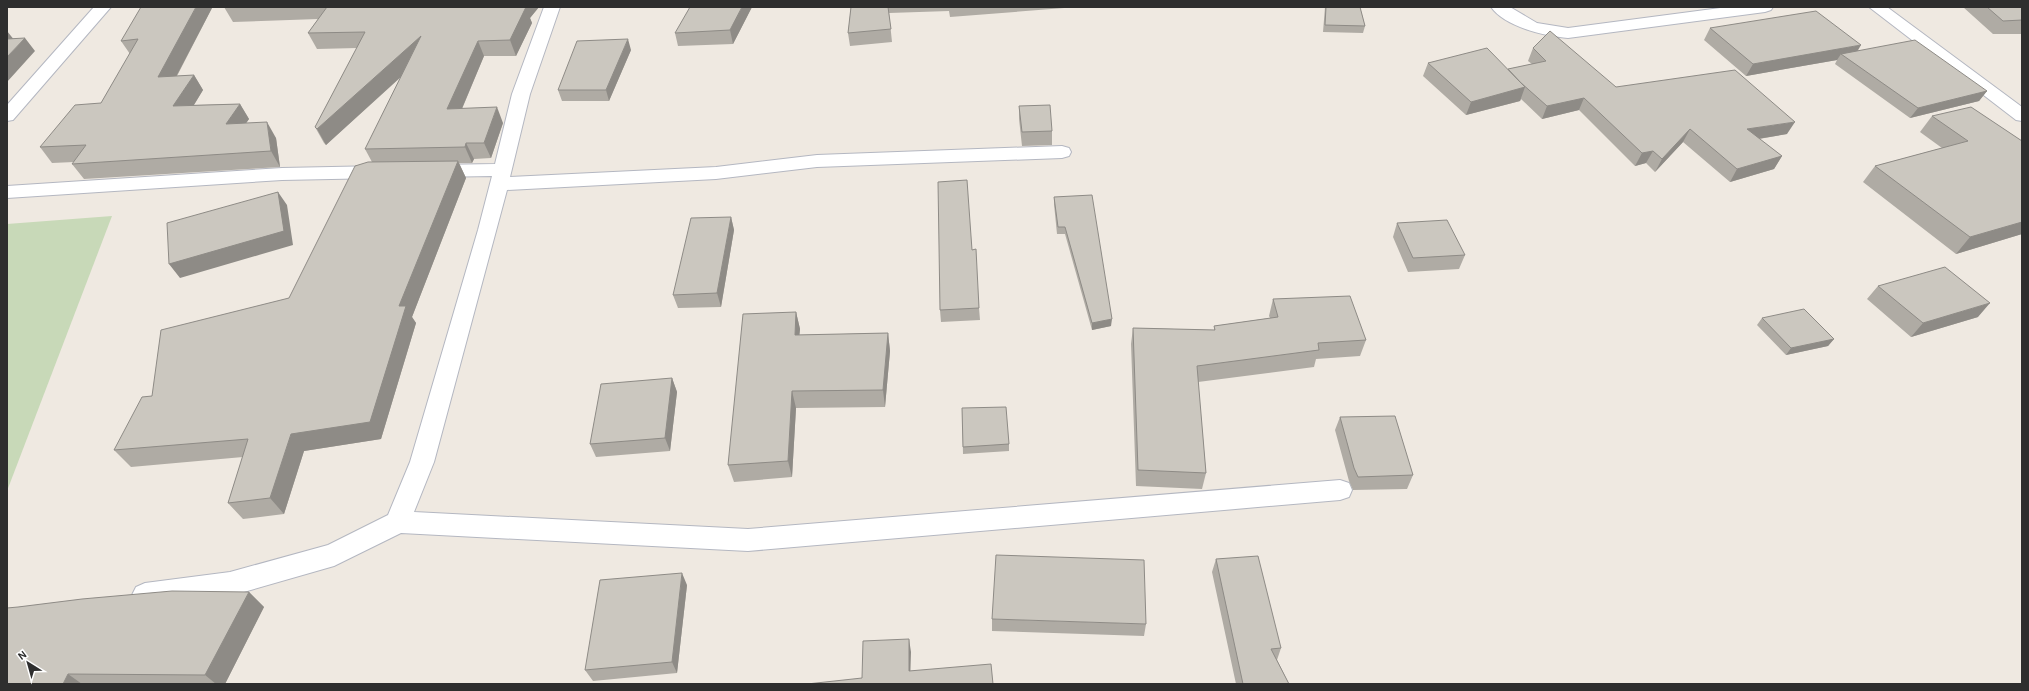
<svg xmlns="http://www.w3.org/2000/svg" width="2029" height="691" font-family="Karla,sans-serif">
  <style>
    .cemetery { fill: #c8d9b8 }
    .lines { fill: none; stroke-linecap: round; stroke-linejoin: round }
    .minor-casing { stroke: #b4b7c1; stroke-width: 2 }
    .minor { fill: #fff; fill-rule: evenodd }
    .wall { fill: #afaba4 }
    .shaded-wall { fill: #8e8b86 }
    .building { fill: #cbc7bf; stroke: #8e8b86 }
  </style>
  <rect width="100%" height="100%" fill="#efe9e1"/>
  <path class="cemetery" d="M112,216L7,491V224Z"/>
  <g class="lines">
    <defs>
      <path id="minor" d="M94,7H111L13,120L7,121V105Z
        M544,7H560L530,94L510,177L716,167L817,155L1062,146L1069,148L1071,152L1069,156L1062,158L817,167L716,179L507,190L434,462L414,512L748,529L1340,480L1349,483L1352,490L1349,497L1340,500L748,551L401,533L334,566L230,596L145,607L136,603L132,595L136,587L145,583L230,572L328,545L388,515L410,462L478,230L492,176L434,177L427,175L425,171L427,167L434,165L495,164L512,94Z
        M1491,7H1510L1537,23L1568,28L1728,7H1773L1771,10L1765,12L1568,38C1545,36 1505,27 1491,7Z
        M1869,7H1887L2022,107V121L2016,120Z
        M381,166L388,168L390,172L388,176L381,178L282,180L7,198V186L282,168Z"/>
    </defs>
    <use href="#minor" class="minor-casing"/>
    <use href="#minor" class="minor"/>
  </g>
  <path class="wall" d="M224,7H539L530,18L532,23L516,56H484L462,109L503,123L491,158L474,159L472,163H459L466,178L412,317L416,323L381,439L304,451L284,514L243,519L228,503L243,457L131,467L114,450L152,396L289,298L372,162L365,149L401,77L326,145L324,143L315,127L357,48L317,49L308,33L318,19L233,22Z
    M752,7L733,44L678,46L675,33Z
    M851,7H1077L950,17L949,11L889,13L892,42L850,46L848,33Z
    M1325,7H1360L1365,26L1363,33L1323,32Z
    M1963,7H2022V34H1993Z
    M212,8L177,76L194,75L203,90L194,105L240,104L249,119L246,123L276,138L280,167L84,179L72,164L74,162L52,163L40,147L101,103L130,54L121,41Z
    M1710,28L1858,50L1987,91L1979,101L1910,118L1835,64L1837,60L1746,76L1704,40Z
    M1533,48L1616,87L1787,134L1759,139L1782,156L1774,169L1730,182L1683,142L1655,172L1646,163L1635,166L1579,110L1542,119L1521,99L1520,101L1466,115L1423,76L1428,63L1508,69L1532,64L1528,61Z
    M631,50L609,101H562L558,90Z
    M1019,106L1052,131V145L1022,146L1019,119Z
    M1932,116L2022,141V234L1956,254L1863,182L1875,166L1942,148L1920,132Z
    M1054,197L1111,326L1092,330L1065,234H1057L1054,204Z
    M731,217L734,230L721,307L678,308L673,295Z
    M1397,223L1465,255L1459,269L1408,272L1393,237Z
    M972,250L979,308L980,320L941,322L940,310Z
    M1878,286L1978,317L1911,337L1867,299Z
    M1273,299L1366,340L1360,356L1316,359L1314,367L1198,382L1206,473L1202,489L1136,486L1131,344L1133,328L1214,330V326L1270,318L1269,316Z
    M796,312L800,329L799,335L888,333L890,351L885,407L796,408L792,477L734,482L728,465Z
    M1762,318L1834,339L1828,346L1786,355L1757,325Z
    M672,378L677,392L670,451L596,457L590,444Z
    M962,408L1009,444V451L963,454Z
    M1340,417L1413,475L1407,489L1353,490L1349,481L1335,430Z
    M1216,559L1281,648L1277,660L1289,684H1236L1212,572Z
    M687,585L677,673L593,681L585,670Z
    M249,592L264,607L225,684H7L18,607Z
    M992,619L1146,624L1144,636L992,631Z"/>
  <path class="shaded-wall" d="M196,7H211L212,8L168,92L158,77Z
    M521,7H539L530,18L532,23L516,56L510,40Z
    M742,7H752L733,44L730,30Z
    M7,31L15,41L7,49Z
    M421,36L428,52L326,145L317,129Z
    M25,38L35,51L7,82V57Z
    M628,39L631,50L609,101L606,90Z
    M478,41L484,56L455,125L447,109Z
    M1861,45L1854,57L1841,54L1837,60L1746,76L1753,64Z
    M194,75L203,90L184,121L173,106Z
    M1525,87L1520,101L1466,115L1471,102Z
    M1987,91L1979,101L1910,118L1918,108Z
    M1584,98L1579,110L1542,119L1547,106Z
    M240,104L249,119L235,139L226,124Z
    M497,107L503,123L491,158L484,143Z
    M267,122L276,138L280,167L271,151Z
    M1795,122L1787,134L1739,142L1747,129Z
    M1690,129L1683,142L1655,172L1662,159Z
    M466,143L474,159L472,163L465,147Z
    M1653,151L1646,163L1635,166L1642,153Z
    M1782,156L1774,169L1730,182L1737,169Z
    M458,161L466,178L412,317L416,323L381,439L304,451L284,514L270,498L291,434L399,306Z
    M278,192L287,205L293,245L180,278L169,264Z
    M731,217L734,230L721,307L717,293Z
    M2022,222V234L1956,254L1970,237Z
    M1990,303L1978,317L1911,337L1923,323Z
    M796,312L800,329L798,352L795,335Z
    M1112,319L1111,326L1092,330V323Z
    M888,333L890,351L885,407L883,390Z
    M1834,339L1828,346L1786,355L1791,348Z
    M672,378L677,392L670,451L665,438Z
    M792,391L796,408L792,477L788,461Z
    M682,573L687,585L677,673L672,662Z
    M249,592L264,607L225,684H216L205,675Z
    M909,639L911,652L910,684L909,671Z
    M68,674L82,684H63Z"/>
  <path class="building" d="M141,7H196L158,77L194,75L173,106L240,104L226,124L267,122L271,151L72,164L86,145L40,147L75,105L101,103L138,39L121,41Z
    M327,7H526L510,40L478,41L447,109L497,107L484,143H466L465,147L365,149L421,36L317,129L315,127L365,32L308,33Z
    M690,7H742L730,30L675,33Z
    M851,7H888L891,29L848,33Z
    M1326,7H1360L1365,26L1325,25Z
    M1987,7H2022V20L2003,21Z
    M1816,11L1861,45L1753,64L1710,28Z
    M1550,31L1616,87L1735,70L1795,122L1747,129L1782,156L1737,169L1690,129L1662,159L1653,151L1642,153L1584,98L1547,106L1520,82L1508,69L1546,61L1533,48Z
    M25,38L7,57V39Z
    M628,39L606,90H558L577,41Z
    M1915,40L1987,91L1918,108L1841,54Z
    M1487,48L1525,87L1471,102L1428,63Z
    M1050,105L1052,131L1022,132L1019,106Z
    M1971,107L2022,141V222L1970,237L1875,166L1968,141L1932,116Z
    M458,161L399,306H406L370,422L291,434L270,498L228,503L248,439L114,450L142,397L152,396L161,330L289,298L355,166L368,162Z
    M967,180L972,250L976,249L979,308L940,310L938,182Z
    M278,192L284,231L169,264L167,223Z
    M1092,195L1112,319L1092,323L1065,227H1058L1054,197Z
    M731,217L717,293L673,295L691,218Z
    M1447,220L1465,255L1413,258L1397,223Z
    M1945,267L1990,303L1923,323L1878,286Z
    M1350,296L1366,340L1318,343L1319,350L1197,366L1206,473L1138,470L1133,328L1215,330L1214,326L1278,317L1273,299Z
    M1804,309L1834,339L1791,348L1762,318Z
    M796,312L795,335L888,333L883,390L792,391L788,461L728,465L743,314Z
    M672,378L665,438L590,444L601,384Z
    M1006,407L1009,444L963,447L962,408Z
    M1395,416L1413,475L1358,477L1354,468L1340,417Z
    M996,555L1144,560L1146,624L992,619Z
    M1258,556L1281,648L1271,649L1289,684H1243L1216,559Z
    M682,573L672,662L585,670L600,580Z
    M172,591L249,592L205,675L68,674L63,684H7V608L18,607L82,599Z
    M909,639V671L991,664L993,684H807L862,678L863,641Z"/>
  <rect width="2029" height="691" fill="none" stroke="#2e2e2e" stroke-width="16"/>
  <g transform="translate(28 663) rotate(323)" stroke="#ffffff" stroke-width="3" paint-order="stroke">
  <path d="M0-3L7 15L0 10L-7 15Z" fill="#2e2e2e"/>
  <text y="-6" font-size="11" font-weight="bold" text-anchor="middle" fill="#2e2e2e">N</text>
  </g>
</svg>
